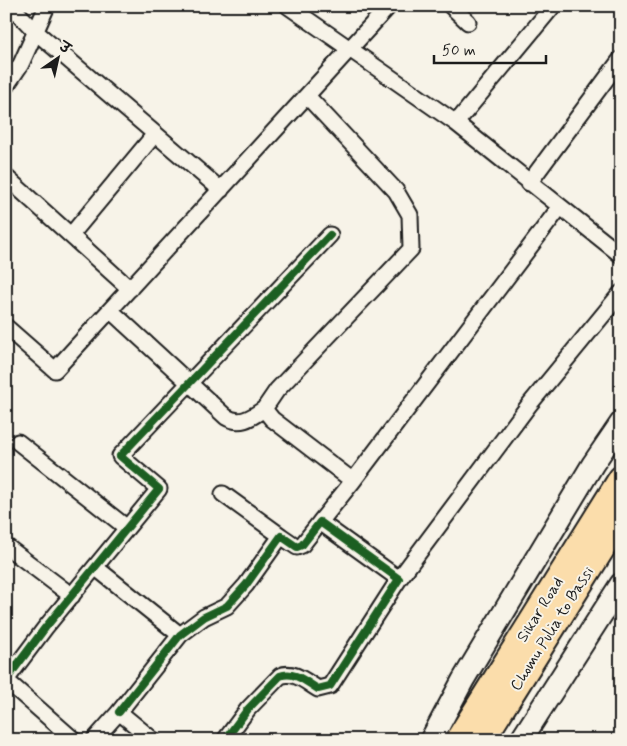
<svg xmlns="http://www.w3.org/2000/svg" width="627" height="746" font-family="Mynerve,'Playpen Sans Deva',sans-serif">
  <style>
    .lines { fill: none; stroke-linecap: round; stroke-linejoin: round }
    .minor-casing { stroke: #1c1c1c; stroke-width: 19 }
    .secondary-casing { stroke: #1c1c1c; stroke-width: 25 }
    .trunk-casing { stroke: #1c1c1c; stroke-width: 29 }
    .minor { stroke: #f7f3e8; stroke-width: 15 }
    .secondary { stroke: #f7f3e8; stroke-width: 21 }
    .trunk { stroke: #fbddab; stroke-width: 25 }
    .cycleway-casing { stroke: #f7f3e8; stroke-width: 11 }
    .cycleway { stroke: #1b5e20; stroke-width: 8 }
    .labels { text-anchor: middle; stroke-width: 4; stroke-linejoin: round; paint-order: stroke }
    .street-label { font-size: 16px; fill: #1c1c1c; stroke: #f7f3e8 }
  </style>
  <rect width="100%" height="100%" fill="#f7f3e8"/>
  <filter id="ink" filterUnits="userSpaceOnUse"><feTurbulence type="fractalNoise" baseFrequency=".02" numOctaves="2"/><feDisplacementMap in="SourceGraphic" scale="10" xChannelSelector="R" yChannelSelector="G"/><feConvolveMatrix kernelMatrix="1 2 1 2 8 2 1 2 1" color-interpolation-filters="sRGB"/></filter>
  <g filter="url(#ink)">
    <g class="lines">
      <defs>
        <path id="minor" d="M11,6L36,32L221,190
          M288,6L456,123L621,255
          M451,6L468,22
          M6,86L21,64L47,6
          M307,96L396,191L410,215L411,249L277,390L264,409L272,419L353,481L320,522
          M456,123L553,6
          M6,177L130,289
          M529,183L621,59
          M71,235L155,134
          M110,310L226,417C241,426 252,417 264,409
          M6,327L55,370L389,6
          M18,442L127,528
          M353,481L560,207
          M223,494L281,536
          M6,546L72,596
          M95,567L180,635
          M399,579L529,405L621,293
          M6,680L45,628L159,489L120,456L330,235
          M6,680L74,740
          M119,712L180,635L204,617L227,606L246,585L281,536L297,547L302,545L320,522L399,579L330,686L318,689C306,682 294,670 280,676L248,709L225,740
          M94,740L119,712L153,740"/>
        <path id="secondary" d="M431,740L463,680L593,464L621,423
          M521,740L621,584"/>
        <path id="trunk" d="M458,740L621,479
          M482,740L621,518"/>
      </defs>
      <use href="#minor" class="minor-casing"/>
      <use href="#secondary" class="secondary-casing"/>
      <use href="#trunk" class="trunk-casing"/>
      <use href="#minor" class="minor"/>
      <use href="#secondary" class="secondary"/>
      <use href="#trunk" class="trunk"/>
      <defs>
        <path id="cycleway" d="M6,680L45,628L159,489L120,456L330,235
          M119,712L180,635L204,617L227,606L246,585L281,536L297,547L302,545L320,522L399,579L330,686L318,689C306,682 294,670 280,676L248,709L225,740"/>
      </defs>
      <use href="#cycleway" class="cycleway-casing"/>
      <use href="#cycleway" class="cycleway"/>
    </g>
  </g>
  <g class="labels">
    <g class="street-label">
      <text transform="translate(539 609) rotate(-58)" y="6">Sikar Road</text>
      <text transform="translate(551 628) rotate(-58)" y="6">Chomu Pulia to Bassi</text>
    </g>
  </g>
  <rect width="627" height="746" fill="none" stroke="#f7f3e8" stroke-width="25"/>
  <rect x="12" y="12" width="602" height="721" fill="none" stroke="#1c1c1c" stroke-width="2" filter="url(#ink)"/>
  <g transform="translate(58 58) rotate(34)" stroke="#f7f3e8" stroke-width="4" paint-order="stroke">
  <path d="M0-4L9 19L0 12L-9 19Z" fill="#1c1c1c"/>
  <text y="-8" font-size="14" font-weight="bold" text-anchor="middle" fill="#1c1c1c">उ</text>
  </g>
  <path d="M434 55v8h112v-8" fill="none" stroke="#1c1c1c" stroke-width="2.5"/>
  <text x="442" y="55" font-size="15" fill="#1c1c1c" stroke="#f7f3e8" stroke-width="4" paint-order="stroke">50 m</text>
</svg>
